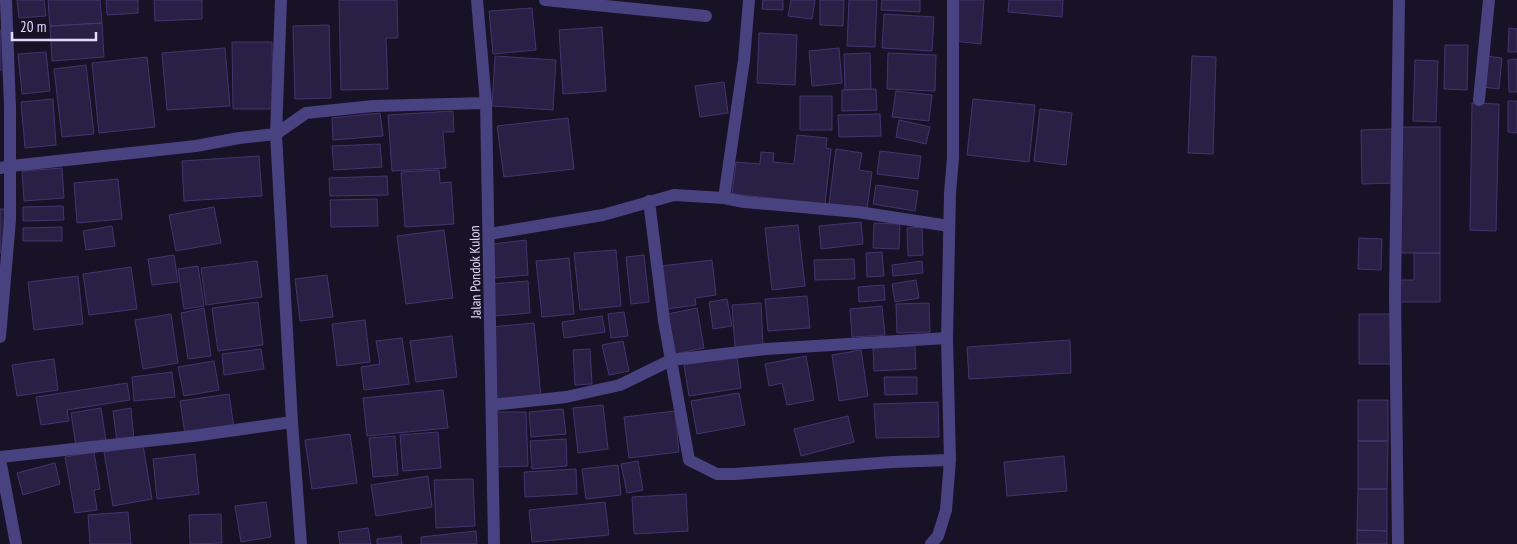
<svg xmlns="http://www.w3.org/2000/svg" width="1517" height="544" font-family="'PT Sans Narrow',sans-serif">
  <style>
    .building { fill: #2a2045; stroke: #44346f }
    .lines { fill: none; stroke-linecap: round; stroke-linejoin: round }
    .service { stroke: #484280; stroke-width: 12 }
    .minor { stroke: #484280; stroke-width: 12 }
    .labels { text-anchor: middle; stroke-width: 4.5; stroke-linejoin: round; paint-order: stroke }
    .street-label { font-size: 14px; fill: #e0dafb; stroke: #171226 }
  </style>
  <rect width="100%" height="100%" fill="#171226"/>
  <path class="building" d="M17,0H44L46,16L19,18Z
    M48,0H100L102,23L50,26Z
    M106,0H138V13L107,15Z
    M154,0H202V19L155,21Z
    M339,0H397L398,38H386L388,89L341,90Z
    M763,0H783V10L762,9Z
    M791,0H815L812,19L788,16Z
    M820,0H844L843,26L820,25Z
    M849,0H877L875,47L847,46Z
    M882,0H920V12L881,10Z
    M957,0H984L981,44L953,41Z
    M1009,0H1063L1062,17L1008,12Z
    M532,8L536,50L493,54L489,11Z
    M884,14L934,17L932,51L882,48Z
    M102,23L104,57L52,61L50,26Z
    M329,25L331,98L295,99L293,26Z
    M602,27L606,91L563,94L559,30Z
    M1509,28L1517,29V52H1508Z
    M0,30H6L7,70H0Z
    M759,33L797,35L795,85L757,83Z
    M232,42H272L273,109H233Z
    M1445,45H1468L1467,90L1444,89Z
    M225,48L230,106L167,110L162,53Z
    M839,48L842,83L812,86L809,51Z
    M46,52L50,91L22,94L18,54Z
    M870,53L871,89L845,90L844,54Z
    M888,53L936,55L935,91L887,89Z
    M495,56L556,60L553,110L492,106Z
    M1192,56L1216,57L1213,154L1188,153Z
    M1485,56L1502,58L1499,89L1482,87Z
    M147,57L155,127L99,133L92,63Z
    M1517,59V92H1509L1508,60Z
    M1415,60L1438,61L1436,122L1413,121Z
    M86,65L94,134L62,137L54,69Z
    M724,82L728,113L700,117L695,86Z
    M876,89L877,110L842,111V90Z
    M896,91L932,95L929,121L892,117Z
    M800,96H832V130H800Z
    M53,99L56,145L25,148L21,102Z
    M973,99L1035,105L1029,162L967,155Z
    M1508,101H1517V133L1508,132Z
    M1472,103L1499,104L1496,231L1470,230Z
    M1040,109L1072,113L1066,165L1034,161Z
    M453,111L454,132H443L446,168L392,171L388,115Z
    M380,113L383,136L333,140L332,118Z
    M880,114L881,136L839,137L838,115Z
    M568,118L574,169L504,177L497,126Z
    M899,120L930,127L926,144L896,137Z
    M1398,127H1440V253H1399Z
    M1393,129L1394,183L1362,184L1361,130Z
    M797,135L827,138L826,148L831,149L825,204L732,194L736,162L760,164L761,152L774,153L773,162L794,164Z
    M380,144L382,167L334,170L332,146Z
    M836,149L862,153L859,170L872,172L867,209L829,204Z
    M880,151L921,156L918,179L877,174Z
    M259,156L262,196L184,201L182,161Z
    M62,168L64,198L24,201L22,171Z
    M439,170L440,183L451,182L454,224L405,227L401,172Z
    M387,176L388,195L330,196L329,178Z
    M118,179L122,219L77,223L74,183Z
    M876,185L918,191L915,211L873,204Z
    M377,199L378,226L331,227L330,200Z
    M63,206L64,220L23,221V207Z
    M214,207L221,243L176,251L169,215Z
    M0,209H5L7,253H0Z
    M861,222L863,244L821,249L819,226Z
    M874,223L900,224L899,249L873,248Z
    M798,225L805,286L772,290L765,228Z
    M112,226L115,246L86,250L83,231Z
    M62,227V241H23V228Z
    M922,227L923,255L908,256L907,228Z
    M444,230L453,298L406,304L397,236Z
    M1359,238L1382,239L1381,270L1358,269Z
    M526,240L528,275L495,278L493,244Z
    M616,250L621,306L580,310L574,253Z
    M882,252L884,276L867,277L866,253Z
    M1414,253H1440V302H1398V280H1414Z
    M174,255L178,282L152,285L148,259Z
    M644,255L649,302L631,304L626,257Z
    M569,258L574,314L542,317L536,261Z
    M854,259L855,279L815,280L814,260Z
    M712,260L716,295L695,298L696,305L667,309L661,266Z
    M257,261L262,297L206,305L201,268Z
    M922,261L923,273L893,276L892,265Z
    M198,266L204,306L184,309L178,269Z
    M131,267L137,309L89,315L83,274Z
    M327,275L333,317L300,321L295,279Z
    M78,276L83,324L34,330L28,282Z
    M916,280L919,298L895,302L892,284Z
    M528,281L530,313L494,316L492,284Z
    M884,285L885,300L859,302L858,287Z
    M807,296L810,328L768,331L765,299Z
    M727,299L732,326L713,329L709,302Z
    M258,302L263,345L218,351L212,308Z
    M761,303L763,346L735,348L732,305Z
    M929,303L930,332L897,333L896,304Z
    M882,306L885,335L852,337L850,309Z
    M204,308L211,356L188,359L181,313Z
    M697,308L704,348L675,354L667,314Z
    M624,312L628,336L611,338L608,314Z
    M171,314L178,363L143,369L135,320Z
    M1359,314H1391V364H1359Z
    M602,316L605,332L564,338L562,322Z
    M365,320L370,362L337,366L332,324Z
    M534,323L541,397L497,401L491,327Z
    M452,336L457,377L416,382L410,341Z
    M402,338L409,384L364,390L361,367L380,364L376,341Z
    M1070,340L1071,373L969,379L967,347Z
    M623,341L629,371L609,375L602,345Z
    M915,346L916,369L874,371L873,348Z
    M261,349L264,369L224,375L222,354Z
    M590,349L592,384L575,385L573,350Z
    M861,350L868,396L839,401L832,355Z
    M737,356L741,388L689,396L684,365Z
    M806,356L814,400L787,405L782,383L769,386L765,364Z
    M54,359L58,390L17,396L12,365Z
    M214,361L219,390L184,396L178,367Z
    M172,372L175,397L134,401L132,377Z
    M884,377H917V394L885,395Z
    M127,383L130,400L67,410L69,421L41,425L36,397Z
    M443,390L448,428L367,436L363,398Z
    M739,393L745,425L697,434L691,401Z
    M229,394L234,428L185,434L180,401Z
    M1358,400H1388V441H1358Z
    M938,402L939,437L876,438L874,404Z
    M603,405L608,449L578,453L573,408Z
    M101,408L106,441L76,446L71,413Z
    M131,408L134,440L117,442L113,411Z
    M563,409L566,434L531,437L529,412Z
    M675,411L679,452L629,458L624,417Z
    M494,412H526L528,466L495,467Z
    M848,416L854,442L801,456L794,429Z
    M438,432L441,468L403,471L400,435Z
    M350,434L357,483L312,489L305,440Z
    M395,436L398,475L373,477L369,438Z
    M566,439L567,466L532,469L530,441Z
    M1358,441H1388L1387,489H1358Z
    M143,445L152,499L113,506L104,452Z
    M94,452L100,489L94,490L97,510L75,513L65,457Z
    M195,454L199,494L157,499L153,459Z
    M1064,456L1067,491L1007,496L1004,462Z
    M638,461L643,490L627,493L621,464Z
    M55,463L60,484L23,495L17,473Z
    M618,465L621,495L586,499L582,469Z
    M576,469L577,494L525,497L524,472Z
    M428,476L432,507L376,516L371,485Z
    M473,479L475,526L436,528L434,480Z
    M1358,489H1387V531L1357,530Z
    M686,494L688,531L634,534L632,497Z
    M266,502L271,537L241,542L235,506Z
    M605,502L609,535L532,542L529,510Z
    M128,512L131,544H90L88,515Z
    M221,514L222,543L190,544L189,515Z
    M368,528L371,544H340L338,532Z
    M1357,530L1387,531V544H1357Z
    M476,531L477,544H421V537Z
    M401,536L402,544H377V539Z"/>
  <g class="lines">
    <path class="service" d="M1479,100L1489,0
      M492,405L566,397L620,385L671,360"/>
    <path class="minor" d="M281,0L276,134L292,422L301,544
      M477,0L486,103L494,544
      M545,0L706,16
      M0,168L11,166L196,146L239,138L276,134L306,113L373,106L486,103
      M724,198L744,60L749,0
      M649,201L664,321L689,460L717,474H735L892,462L950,460
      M489,234L603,215L674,195L724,198L744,202L858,212L949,226
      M0,337L10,220V107L6,0
      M671,360L766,349L947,338
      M0,457L193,436L292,422
      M0,459L16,544
      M931,544L938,536L946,510L950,460L947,338L950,193L953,158V0
      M1398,544L1395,294L1399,0"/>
  </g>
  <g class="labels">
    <g class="street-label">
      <text transform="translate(475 272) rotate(-91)" y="5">Jalan Pondok Kulon</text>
    </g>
  </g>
  <path d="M12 32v8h84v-8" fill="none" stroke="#e0dafb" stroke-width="2.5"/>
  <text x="20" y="32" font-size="15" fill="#e0dafb" stroke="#171226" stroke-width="4" paint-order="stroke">20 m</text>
</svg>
